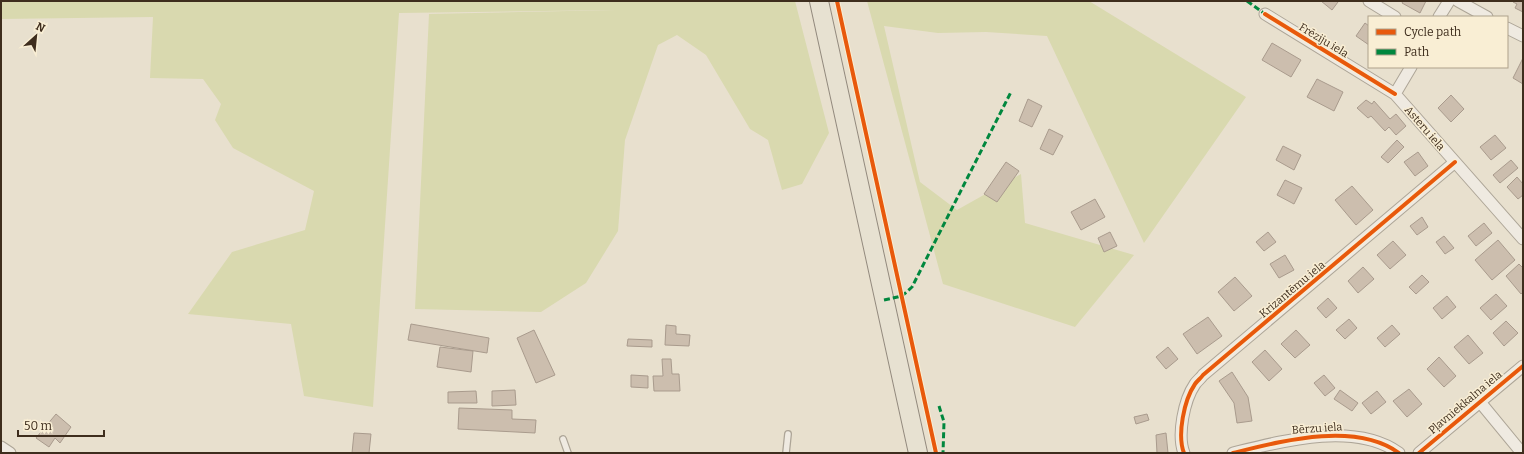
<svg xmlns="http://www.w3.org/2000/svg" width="1524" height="454" font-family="Bitter,serif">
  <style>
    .green { fill: #d9d9af }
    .building { fill: #ccbeae; stroke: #a99b8d }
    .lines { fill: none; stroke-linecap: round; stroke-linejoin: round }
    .lane-casing { stroke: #ada597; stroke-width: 8 }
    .street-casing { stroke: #ada597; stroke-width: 13 }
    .primary-casing { stroke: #938a7e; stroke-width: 20 }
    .lane { stroke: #efeae1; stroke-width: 5.5 }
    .street { stroke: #efeae1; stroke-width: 11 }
    .primary { stroke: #e7e1d1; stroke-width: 18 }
    .quiet { stroke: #00873e; stroke-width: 3; stroke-dasharray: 6 3; stroke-linecap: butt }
    .cycleway-casing { stroke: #f9eed4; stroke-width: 6 }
    .cycleway { stroke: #e8590c; stroke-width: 4 }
    .labels { text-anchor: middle; stroke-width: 3; stroke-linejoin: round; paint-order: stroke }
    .street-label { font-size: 11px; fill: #3e2d1d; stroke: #f9eed4 }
  </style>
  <rect width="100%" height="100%" fill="#e8e0ce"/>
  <path class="green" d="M1,1H795L829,133L802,184L782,190L768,140L750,129L706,55L677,35L658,45L625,140L618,231L586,283L541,312L415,309L429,14L615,10L399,13L373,407L304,396L291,324L188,314L232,252L305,230L314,191L233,148L215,120L221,104L203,79L150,78L153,17L1,19Z
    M867,1H1089L1246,97L1144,243L1047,36L986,32L938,33L884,26L920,182L957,210L1021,174L1025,223L1134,255L1075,327L943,284Z"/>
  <path class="building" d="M1321,1H1336L1338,2L1332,10Z
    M1403,1H1426L1420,13L1402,3Z
    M1513,1H1523V12L1515,8L1517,4L1513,2Z
    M1365,23L1369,26V45L1356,36Z
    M1272,43L1301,60L1291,77L1262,60Z
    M1523,58V84L1513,78Z
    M1317,79L1343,92L1334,111L1307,97Z
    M1451,95L1464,109L1451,122L1438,108Z
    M1028,99L1042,106L1032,127L1019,121Z
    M1366,100L1372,104L1374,101L1390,119L1396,114L1406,126L1396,135L1389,127L1385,131L1371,116L1368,118L1357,108Z
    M1049,129L1063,136L1053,155L1040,149Z
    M1495,135L1506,148L1491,160L1480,147Z
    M1397,140L1404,147L1388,163L1381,157Z
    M1283,146L1301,155L1294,170L1276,160Z
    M1418,152L1428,166L1415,176L1404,162Z
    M1511,160L1518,168L1500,183L1493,175Z
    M1006,162L1019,171L997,202L984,194Z
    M1517,177L1523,184V195L1518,199L1507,187Z
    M1285,180L1302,188L1294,204L1277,195Z
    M1352,186L1373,210L1356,225L1335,200Z
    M1095,199L1105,217L1081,230L1071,212Z
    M1422,217L1428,227L1417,235L1410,226Z
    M1484,223L1492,233L1476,246L1468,236Z
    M1110,232L1117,246L1104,252L1098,238Z
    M1268,232L1276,242L1264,251L1256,242Z
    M1444,236L1454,248L1445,254L1436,242Z
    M1498,240L1515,260L1492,280L1475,260Z
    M1393,241L1406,255L1390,269L1377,255Z
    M1285,255L1294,270L1279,278L1270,264Z
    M1519,264L1523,268V292L1521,294L1506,276Z
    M1363,267L1374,279L1358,293L1348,281Z
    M1422,275L1429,282L1416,294L1409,287Z
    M1235,277L1252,296L1234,311L1218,292Z
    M1496,294L1507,306L1491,320L1480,308Z
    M1447,296L1456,307L1442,319L1433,308Z
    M1328,298L1337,308L1326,318L1317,308Z
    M1208,317L1222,336L1197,354L1183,334Z
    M1349,319L1357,328L1345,339L1336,330Z
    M1506,321L1518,333L1504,346L1493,333Z
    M411,324L489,338L487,353L408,340Z
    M666,325L676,326V334L690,335L689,346L665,345Z
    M1392,325L1400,334L1385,347L1377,338Z
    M534,330L555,375L536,383L517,338Z
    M1296,330L1310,345L1295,358L1281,344Z
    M1468,335L1483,353L1469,364L1454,347Z
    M628,339L652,340V347L627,346Z
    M440,347L473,351L471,372L437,367Z
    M1168,347L1178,359L1166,369L1156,357Z
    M1265,350L1282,369L1269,381L1252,362Z
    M1439,357L1456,376L1444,387L1427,369Z
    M662,359H671L672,374H679L680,391H654L653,376H663Z
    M1232,372L1248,397L1252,421L1237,423L1234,403L1219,381Z
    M631,375L648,376V388L631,387Z
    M1324,375L1335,388L1325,396L1314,383Z
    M1409,389L1422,404L1407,417L1393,401Z
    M515,390L516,405L492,406V391Z
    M1340,390L1358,403L1352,411L1334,399Z
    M476,391L477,403H448V392Z
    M1377,391L1386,402L1371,414L1362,403Z
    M459,408L512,410V419L536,420L535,433L458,429Z
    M56,414L71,427L60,443L55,438L49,447L36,438Z
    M1147,414L1149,420L1136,424L1134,417Z
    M354,433L371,434L369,453H352Z
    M1166,433L1168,453H1157L1156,435Z"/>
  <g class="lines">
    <defs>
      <path id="lane" d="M563,439L568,453
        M786,453L788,434"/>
      <path id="street" d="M1369,1L1395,17
        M1458,1L1487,17
        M1265,14L1395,94
        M1439,17L1449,1
        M1507,28L1523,36
        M1411,67L1395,94L1523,239
        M1480,402L1522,453
        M1,447L10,453
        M1184,453C1177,435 1184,400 1195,384C1197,381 1201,378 1203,375L1455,162
        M1233,453C1282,441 1355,421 1399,453
        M1419,453L1523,366"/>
      <path id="primary" d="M819,1L918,453"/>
    </defs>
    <use href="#lane" class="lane-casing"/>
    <use href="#street" class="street-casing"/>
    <use href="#primary" class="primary-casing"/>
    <use href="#lane" class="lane"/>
    <use href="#street" class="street"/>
    <use href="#primary" class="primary"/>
    <path class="quiet" d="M1247,1L1265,14
      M884,300L902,296L912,287L1011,92
      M939,406L944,422L943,453"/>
    <defs>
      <path id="cycleway" d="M837,1L936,453
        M1265,14L1395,94
        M1184,453C1177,435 1184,400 1195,384C1197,381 1201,378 1203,375L1455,162
        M1233,453C1282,441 1355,421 1399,453
        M1419,453L1523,366"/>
    </defs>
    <use href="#cycleway" class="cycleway-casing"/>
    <use href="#cycleway" class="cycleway"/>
  </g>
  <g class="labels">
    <g class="street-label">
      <text transform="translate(1324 40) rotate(31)" y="4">Frēziju iela</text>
      <text transform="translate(1425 128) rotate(49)" y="4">Asteru iela</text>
      <text transform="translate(1292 289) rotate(-40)" y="4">Krizantēmu iela</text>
      <text transform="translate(1465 402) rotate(-40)" y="4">Pļavniekkalna iela</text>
      <text transform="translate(1317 428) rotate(-4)" y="4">Bērzu iela</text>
    </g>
  </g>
  <rect width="1524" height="454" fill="none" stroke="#3e2d1d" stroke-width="4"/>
  <rect x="1368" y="16" width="140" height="52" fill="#f9eed4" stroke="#aea18b"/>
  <rect x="1376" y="29" width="20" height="6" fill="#e8590c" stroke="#aea18b"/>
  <text x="1404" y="36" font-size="12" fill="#3e2d1d">Cycle path</text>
  <rect x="1376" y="49" width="20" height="6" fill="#00873e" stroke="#aea18b"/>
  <text x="1404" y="56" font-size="12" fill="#3e2d1d">Path</text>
  <g transform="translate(36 36) rotate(27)" stroke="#f9eed4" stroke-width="3" paint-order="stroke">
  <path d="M0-3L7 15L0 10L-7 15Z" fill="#3e2d1d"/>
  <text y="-6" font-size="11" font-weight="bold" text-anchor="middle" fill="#3e2d1d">N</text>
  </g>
  <path d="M18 430v6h86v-6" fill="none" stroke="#3e2d1d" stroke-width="2"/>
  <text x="24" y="430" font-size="12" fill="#3e2d1d" stroke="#f9eed4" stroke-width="3" paint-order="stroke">50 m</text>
</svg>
